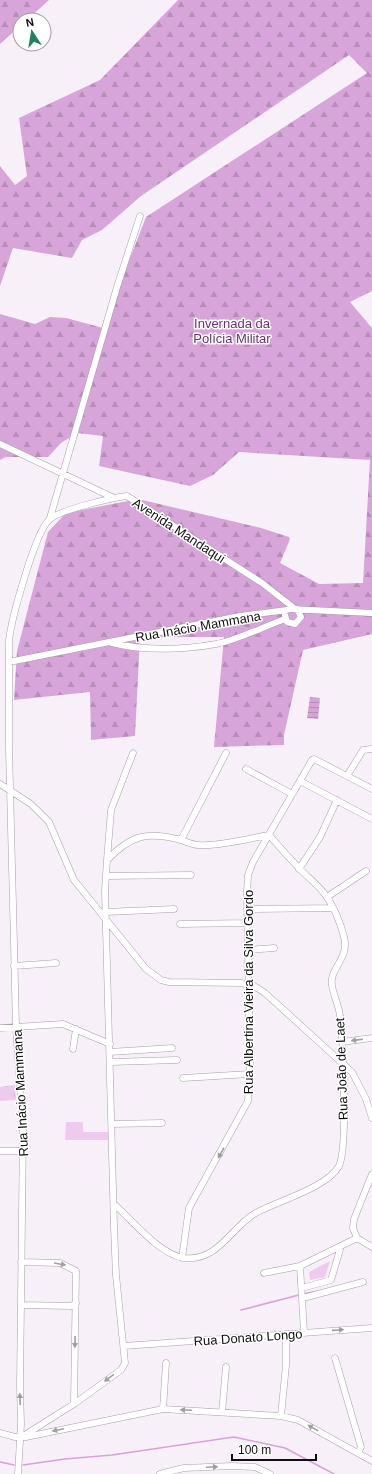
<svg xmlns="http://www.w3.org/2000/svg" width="372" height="1474" font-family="Arial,sans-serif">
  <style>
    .grass { fill: url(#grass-tufts) }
    .forest { fill: url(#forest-firs) }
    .garden { fill: #eecaef }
    .water { fill: url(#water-rules) }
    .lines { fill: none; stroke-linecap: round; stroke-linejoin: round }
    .stream { stroke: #d6a3d8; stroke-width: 1.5 }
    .minor-casing { stroke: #a79fa7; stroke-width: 7 }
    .minor { stroke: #fff; stroke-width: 6 }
    .oneway { fill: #9f9f9f }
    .labels { text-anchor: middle; stroke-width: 3; stroke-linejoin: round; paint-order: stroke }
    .park-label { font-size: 13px; fill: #6d3171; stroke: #fff }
    .street-label { font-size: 13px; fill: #100e10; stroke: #fff }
  </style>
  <defs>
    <pattern id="grass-tufts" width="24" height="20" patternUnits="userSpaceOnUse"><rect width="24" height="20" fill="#eecaef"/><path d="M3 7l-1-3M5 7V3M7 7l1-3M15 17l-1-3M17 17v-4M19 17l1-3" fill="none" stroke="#cbaccc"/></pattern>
    <pattern id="forest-firs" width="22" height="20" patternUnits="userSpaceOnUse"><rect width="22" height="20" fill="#d7a5d9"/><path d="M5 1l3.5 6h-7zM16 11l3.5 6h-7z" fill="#b88db9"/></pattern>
    <pattern id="water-rules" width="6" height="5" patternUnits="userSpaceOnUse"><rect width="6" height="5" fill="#d6a3d8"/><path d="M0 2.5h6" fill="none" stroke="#b78bb8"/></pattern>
  </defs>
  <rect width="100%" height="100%" fill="#f8f0f8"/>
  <path class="grass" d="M15,1085L16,1100L0,1101V1087Z
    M330,1261L325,1277L310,1280L309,1272Z"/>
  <path class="forest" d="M0,0H49L27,20H20V26L0,44Z
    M178,0H372V291L350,302L372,328V634L303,650L284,735V745L214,747L224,637H140L135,736L91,740L90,692L14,700L17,651L48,532L66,513L138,499L261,528L289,537L290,539L280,563L319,584L363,583L370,460L239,452L213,475L190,486L99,466L103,436L77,433L61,443L48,457H6L0,460V314L35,324L50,317L66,318L103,328L146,217L367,73L349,55L141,196L102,230L82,240L72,258L13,248L0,286V166L15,185L27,176L19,118L100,80Z"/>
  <path class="garden" d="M66,1122H83V1132H108V1140H65Z"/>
  <path class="water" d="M310,697L320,698L318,719L307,718Z"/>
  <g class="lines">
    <path class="stream" d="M303,1294L319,1291
      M241,1310L299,1295
      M0,1462L14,1465
      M23,1465L65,1459L112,1455L234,1437L285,1448L334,1474"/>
    <defs>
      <path id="minor" d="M0,444L114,498
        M50,518L117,287L140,216
        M290,609L372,613
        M285,615L287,622L295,624L301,617L297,609
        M112,643C144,651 183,650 216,644C235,641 265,626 285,619
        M9,662L240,616L287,610
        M246,769L292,794
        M347,776L363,750L372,749
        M300,781L372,819
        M0,784L31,804L49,822L74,880L146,969L161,980L169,982L241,983L254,986L265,993L352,1072L366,1099L372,1118
        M181,840L226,753
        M107,860L111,810L133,753
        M299,869L320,837L337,800
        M106,876L191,875
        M327,897L366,871
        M247,909L333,908
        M106,912L174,909
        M180,924L247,923
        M248,950L274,948
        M14,966L56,963
        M0,1028L63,1024L110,1044
        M342,1042L372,1038
        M73,1049L76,1029
        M110,1052L172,1048
        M111,1062L177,1060
        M183,1078L250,1074
        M112,1124L162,1123
        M0,1151H23
        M372,1174L354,1219L353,1228L357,1238L372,1247
        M114,1204C132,1220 160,1255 184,1258C217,1262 230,1229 254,1214C277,1201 327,1188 339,1166C348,1148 343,1040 340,1016C339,1005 333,995 332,985C329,969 350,958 344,937C341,924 334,907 326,896C319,885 308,878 299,868C289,858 279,846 269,835
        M182,1258L189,1208L248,1101L250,1066L247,893L248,875L253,862L312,760L314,759L372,789
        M21,1262L60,1263L76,1271L74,1404
        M300,1266L304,1332
        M264,1273L300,1266L357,1238
        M302,1288L331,1280L341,1246
        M303,1298L363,1282
        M21,1305L71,1306L76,1303
        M124,1346L372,1328
        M335,1358L361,1447L358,1453
        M163,1409L166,1363
        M222,1412L226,1367
        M281,1416L286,1365V1334
        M0,1433L15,1437H26L163,1409L281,1416L298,1420L372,1461
        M20,1438L74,1404L121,1370L125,1363L116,1275L114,1227L105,891L107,860C131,835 147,831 181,840C187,842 193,845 199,845C216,847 251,838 269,835
        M18,1474L21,1424L20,1386L23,1129L16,1028L14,944L9,749V641C11,620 35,533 49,520C59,510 111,498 127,496L262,583L294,608
        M160,1474L184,1468L231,1466L255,1467L270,1474"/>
    </defs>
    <use href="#minor" class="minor-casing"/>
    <use href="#minor" class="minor"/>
  </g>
  <defs><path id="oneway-solid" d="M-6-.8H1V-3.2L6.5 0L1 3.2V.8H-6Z"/></defs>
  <g class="oneway">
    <use href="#oneway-solid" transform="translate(357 1040) rotate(173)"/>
    <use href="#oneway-solid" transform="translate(221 1153) rotate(119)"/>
    <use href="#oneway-solid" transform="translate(60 1264) rotate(10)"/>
    <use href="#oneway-solid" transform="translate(338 1330) rotate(-4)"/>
    <use href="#oneway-solid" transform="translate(75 1342) rotate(91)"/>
    <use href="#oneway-solid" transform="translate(109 1378) rotate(144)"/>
    <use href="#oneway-solid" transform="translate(20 1399) rotate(-92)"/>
    <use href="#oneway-solid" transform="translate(186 1410) rotate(-177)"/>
    <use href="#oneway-solid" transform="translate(313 1428) rotate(-151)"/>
    <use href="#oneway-solid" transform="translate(58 1430) rotate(168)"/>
    <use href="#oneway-solid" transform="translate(212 1467) rotate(-2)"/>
  </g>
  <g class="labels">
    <g class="park-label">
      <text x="232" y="328">Invernada da<tspan x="232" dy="15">Polícia Militar</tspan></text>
    </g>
    <g class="street-label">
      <text transform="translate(179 530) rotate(33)" y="5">Avenida Mandaqui</text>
      <text transform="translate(198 626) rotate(-10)" y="5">Rua Inácio Mammana</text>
      <text transform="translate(248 992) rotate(-90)" y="5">Rua Albertina Vieira da Silva Gordo</text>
      <text transform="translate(341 1069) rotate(-92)" y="5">Rua João de Laet</text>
      <text transform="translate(20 1093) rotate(-93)" y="5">Rua Inácio Mammana</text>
      <text transform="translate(248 1337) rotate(-4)" y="5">Rua Donato Longo</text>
    </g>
  </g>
  <g transform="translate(32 32) rotate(348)"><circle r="19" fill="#ffffff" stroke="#9f9f9f"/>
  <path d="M0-3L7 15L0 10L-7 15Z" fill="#1f825b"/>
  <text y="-6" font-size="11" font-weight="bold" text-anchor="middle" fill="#100e10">N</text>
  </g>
  <path d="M232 1454v6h84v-6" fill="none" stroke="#100e10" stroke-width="2"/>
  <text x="238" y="1454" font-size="12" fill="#100e10" stroke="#ffffff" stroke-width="3" paint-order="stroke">100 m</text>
</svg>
